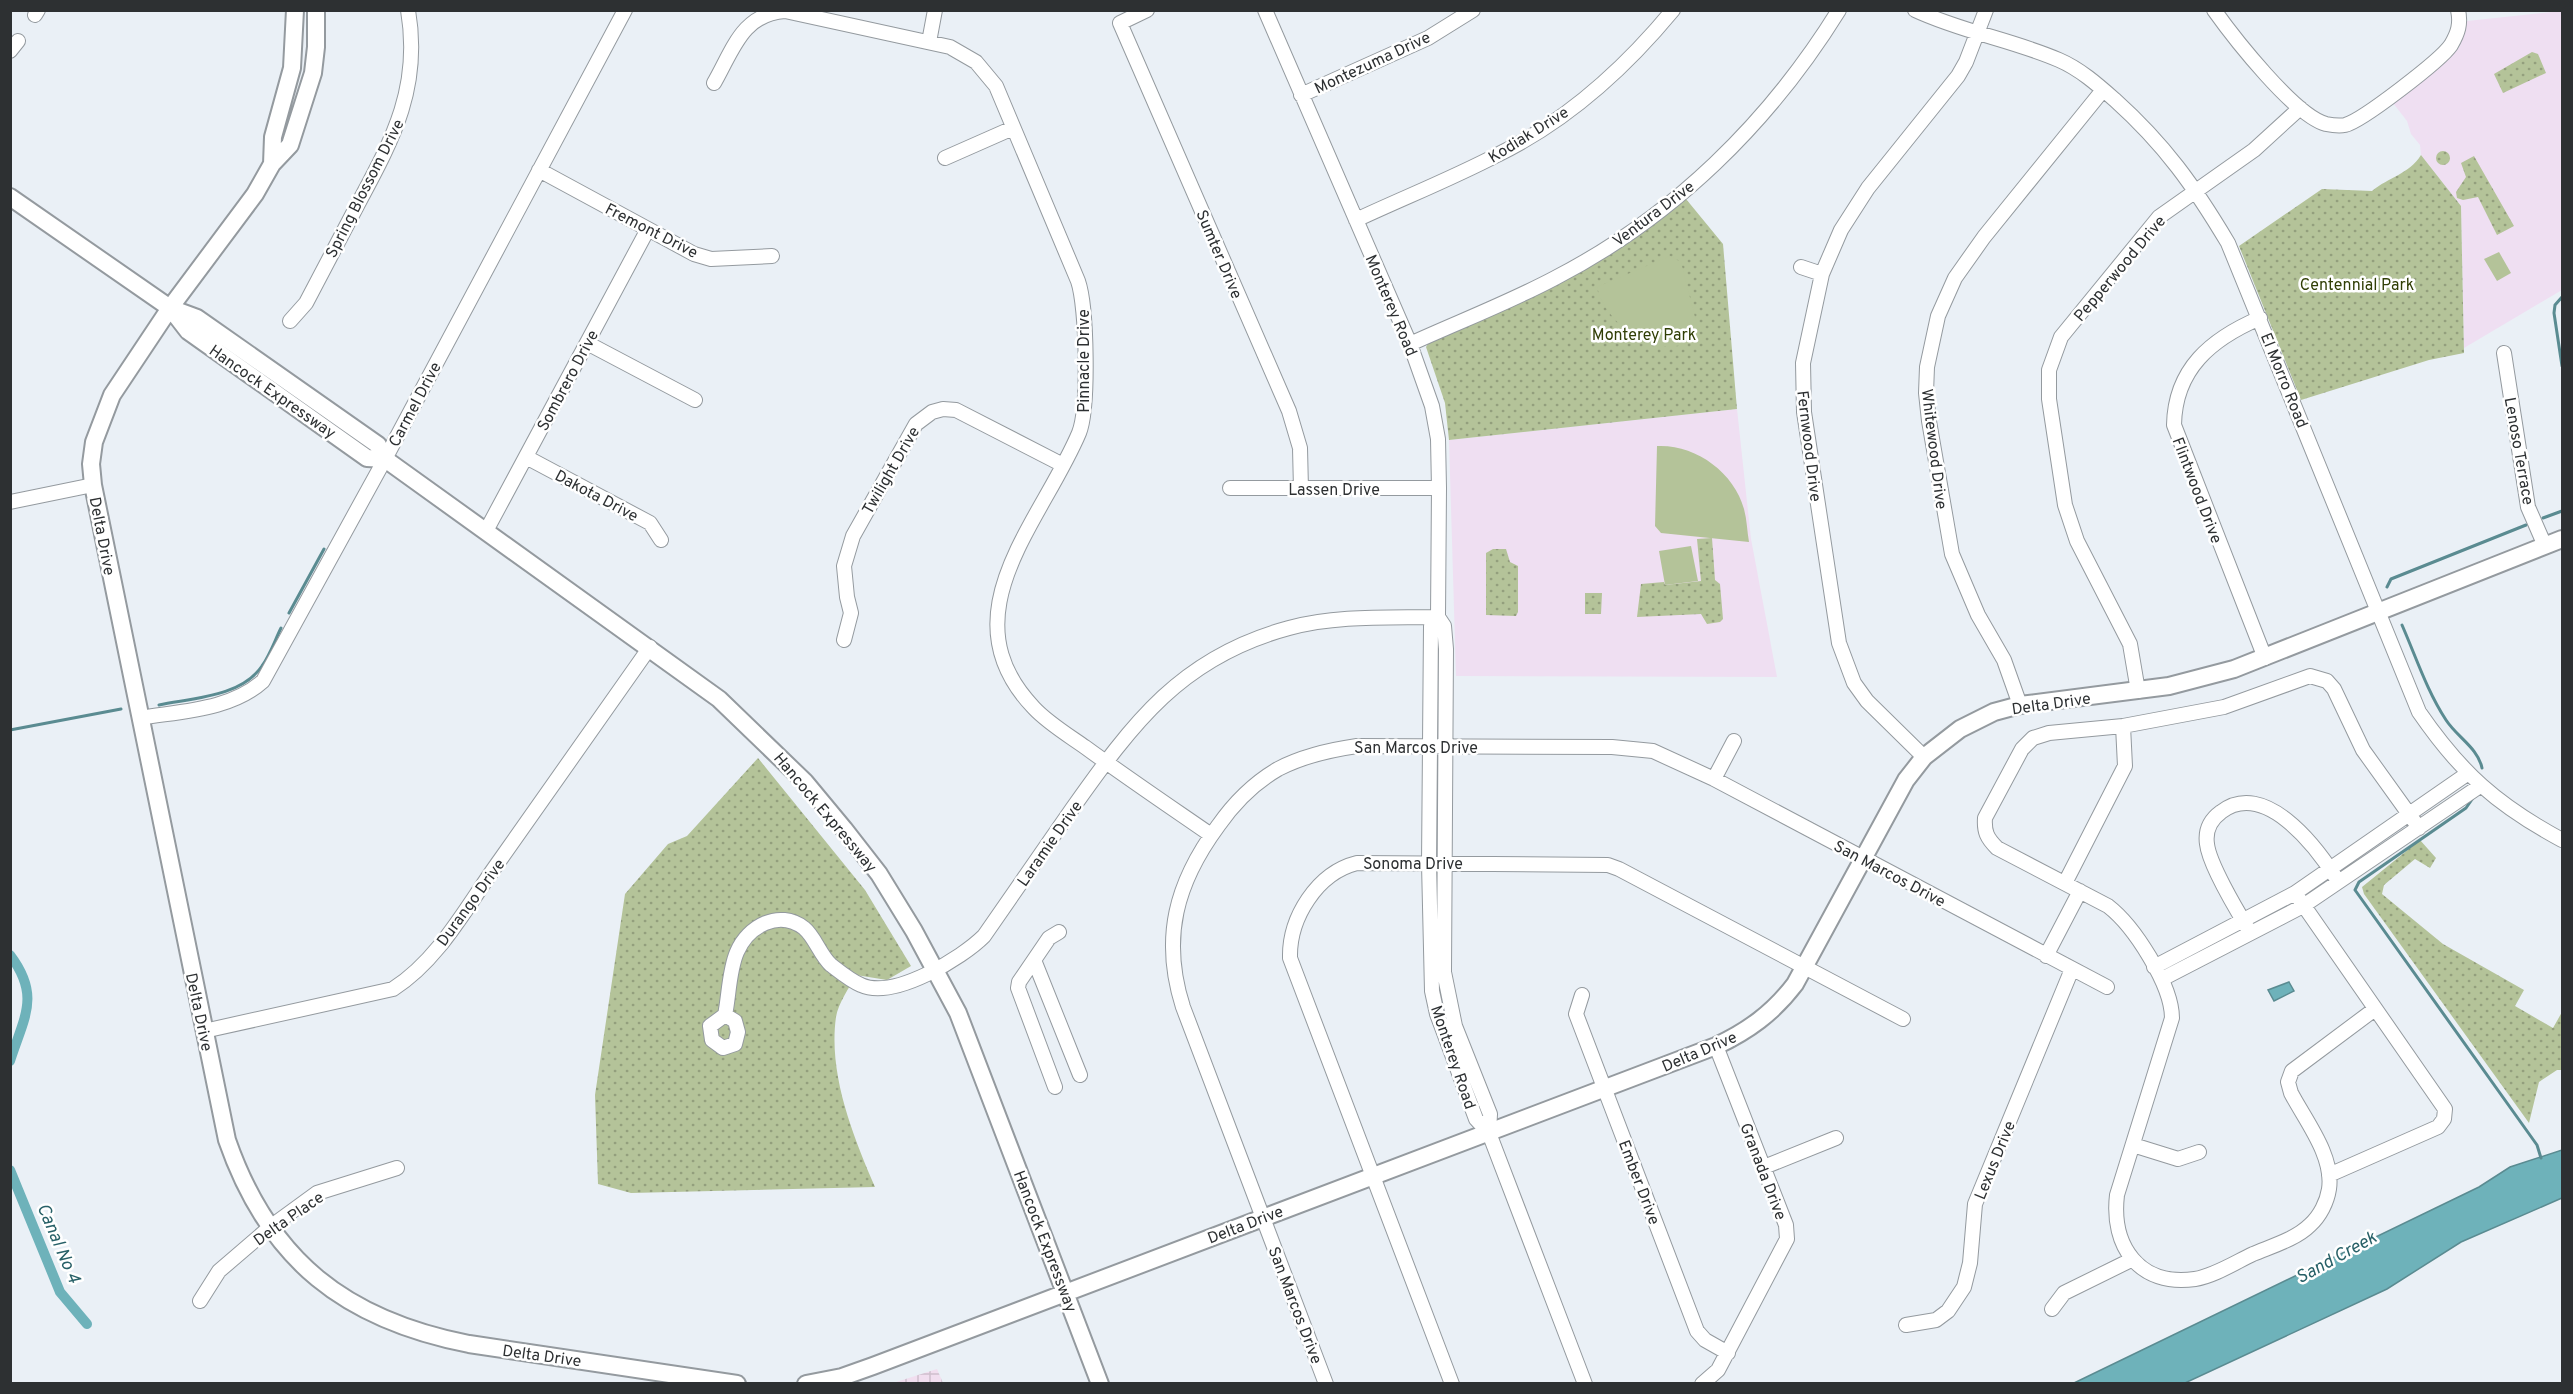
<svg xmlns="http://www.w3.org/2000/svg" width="2573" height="1394" font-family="Overpass,sans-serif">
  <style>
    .industrial { fill: url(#industrial-grid) }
    .education { fill: #efdff2 }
    .grass { fill: url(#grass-dots) }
    .pitch { fill: #b4c399 }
    .water { fill: #6eb2ba; stroke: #5a8b91; stroke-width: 1.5 }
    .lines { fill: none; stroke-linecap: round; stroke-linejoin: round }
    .stream { stroke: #5a8b91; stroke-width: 3 }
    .canal { stroke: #6eb2ba; stroke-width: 10 }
    .minor-casing { stroke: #949a9f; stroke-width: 16 }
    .major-casing { stroke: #949a9f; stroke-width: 20 }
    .minor { stroke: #fff; stroke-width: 14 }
    .major { stroke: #fff; stroke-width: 16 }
    .labels { text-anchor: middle; stroke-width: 5; stroke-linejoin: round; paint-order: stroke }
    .street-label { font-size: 16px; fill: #2d3032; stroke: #fff }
    .park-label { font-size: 16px; fill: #303e05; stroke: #fff }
    .water-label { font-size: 18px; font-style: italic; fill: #276067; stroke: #fff }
  </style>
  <defs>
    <pattern id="industrial-grid" width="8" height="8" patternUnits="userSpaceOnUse" patternTransform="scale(1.5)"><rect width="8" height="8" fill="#f1deef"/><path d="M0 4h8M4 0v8" fill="none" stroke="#cfbfcd"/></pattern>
    <pattern id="grass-dots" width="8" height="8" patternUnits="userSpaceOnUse" patternTransform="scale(1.5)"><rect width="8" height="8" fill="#b4c399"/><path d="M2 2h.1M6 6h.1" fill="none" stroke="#939f7d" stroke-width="1.8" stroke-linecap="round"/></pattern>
  </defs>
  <rect width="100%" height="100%" fill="#eaf0f6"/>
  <path class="industrial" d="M937,1369L943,1383H893Z"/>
  <path class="education" d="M2562,11V290L2464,348L2461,206L2421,155L2420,145L2411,134L2407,121L2393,103L2451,57L2460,46L2467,21Z
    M1737,409L1751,539L1777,677L1456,676L1449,440Z"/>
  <path class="grass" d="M2532,52L2538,54L2546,73L2503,93L2494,74Z
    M2436 158a7 7 0 1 1 14 0a7 7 0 1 1-14 0Z
    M2421,155L2461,206L2464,353L2429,360L2301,400L2239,246L2322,189L2372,191C2389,177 2409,174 2421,155Z
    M2474,156L2514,226L2497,235L2478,197L2463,200L2457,198L2456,192L2466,177L2461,163Z
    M1686,199L1723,244L1737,409L1449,440L1445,403L1426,347L1429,342C1525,303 1604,264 1686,199Z
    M1712,538L1715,580L1720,584L1723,619L1720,622L1707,624L1701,614L1637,617L1641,584L1664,582L1665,585L1701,581L1697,539Z
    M1493,549H1506L1510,562L1518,566V612L1516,616L1486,615V553Z
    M1585,593H1602L1601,614H1585Z
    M758,758L865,890L911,966L887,980L856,975C850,987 838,1003 836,1017C828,1074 853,1136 875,1187L631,1193L598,1184L595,1095L625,894L668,844L687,836Z
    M2420,840L2436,858L2430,868L2415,859L2384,885L2382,894L2443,944L2524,990L2515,1006L2553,1028L2562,1012V1070H2557L2539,1082L2529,1123L2364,894L2362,887Z"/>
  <path class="pitch" d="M2499,252L2511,273L2497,281L2484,259Z
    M1670,256L1681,262L1700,337C1661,364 1607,328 1597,287Z
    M1657,446C1695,444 1734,472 1744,509C1747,520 1747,531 1749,542L1661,533L1655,526Z
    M1691,546L1698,581L1665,585L1659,551Z"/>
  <path class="water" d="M2289,982L2294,991L2274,1001L2268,990Z
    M2562,1150V1198L2461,1242L2387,1289L2185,1383H2074L2479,1187L2510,1167Z"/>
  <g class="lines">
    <path class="stream" d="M2562,297L2555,305L2554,313L2562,366
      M2543,518L2562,511
      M2387,587L2391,579L2526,525
      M289,613L324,549
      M2402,625C2416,657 2427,691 2446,720C2457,737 2478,748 2482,768
      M159,705C192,698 241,697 262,666C270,655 275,640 281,628
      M10,730L121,709
      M2473,798L2466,808L2359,882L2355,890L2537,1145L2541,1158"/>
    <path class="canal" d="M10,955C41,996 24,1017 10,1061
      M10,1170L60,1292L87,1324"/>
    <defs>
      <path id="minor" d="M1147,10L1120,23L1289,411L1300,448L1301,489
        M1265,10L1410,344L1432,406L1438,439L1439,488L1438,617L1431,626L1429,864L1432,991L1437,1014L1476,1119L1489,1133
        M1915,10C1962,32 2013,40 2059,60C2080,69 2098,85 2115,100C2165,145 2194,186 2228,243L2419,712C2461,773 2497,805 2562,840
        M2214,10C2234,38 2295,116 2326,124C2331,125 2340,126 2345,125C2362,121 2441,60 2451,45C2458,33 2461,24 2458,10
        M35,15L38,10
        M929,42L935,10
        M10,51L18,41
        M714,83C733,50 742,14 785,11L950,47L976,62L996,86L1078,281C1087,307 1089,408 1079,433C1041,523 945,615 1034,708C1048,723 1068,735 1085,747C1126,777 1169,806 1211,835
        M1301,95L1428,38L1473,10
        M945,158L1013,128
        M539,170L694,254L711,259L772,256
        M1356,220C1403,198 1451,179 1497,155C1565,122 1625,68 1673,10
        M1801,267L1822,274
        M2260,318C2211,339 2175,369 2174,425L2265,658
        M290,321L306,303C324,269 341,236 359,202C394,137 421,86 408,10
        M587,343L695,400
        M1410,344C1458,322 1508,303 1555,278C1673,217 1769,123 1839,10
        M2504,353L2528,507L2545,546
        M526,457L650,523L661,540
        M1230,488H1439
        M10,502L93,485
        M486,531L648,229
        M1438,617L1444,626L1446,649L1444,972L1455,1026L1490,1114L1489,1133L1585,1384
        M844,640L851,613L847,597L844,566L853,536L916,424L932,412L943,409L956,410L1063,465
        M2138,691L2130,644L2077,541L2065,505L2049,399V370L2061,337L2159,217L2254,150L2300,108
        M2020,705L2004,660L1978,615L1952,554L1929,421L1926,393L1927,367L1938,316L1955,278L1984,237L2103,90
        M140,718C181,711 231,710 263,681L385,459L625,10
        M1924,757L1867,701L1854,683L1839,643L1804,412L1803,363L1822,274L1841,230L1868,188L1958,76L1966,62L1986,10
        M1714,779L1734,741
        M2065,883L2125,766L2123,726
        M2295,893L2445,1109L2444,1119L2438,1127L2329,1175
        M2247,927C2236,909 2209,863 2207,844C2205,830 2210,820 2221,812C2264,779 2315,845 2336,878
        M2046,956L2080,891
        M1034,960L1080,1075
        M2154,967L2295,893L2467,774
        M2162,979L2303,906L2480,786
        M1582,995L1576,1014L1697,1331L1705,1340L1728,1353
        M2375,1009L2292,1071L2288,1082L2291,1093C2305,1120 2334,1156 2329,1189C2327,1202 2320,1216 2310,1225C2296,1239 2272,1246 2253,1254C2236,1262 2214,1276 2195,1279C2139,1287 2111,1246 2117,1195L2172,1018C2172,985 2134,926 2108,906L1997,848C1987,838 1984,832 1985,818L2022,749L2033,738L2049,733L2123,726L2224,707L2310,676L2327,681L2334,689L2363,750L2419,828
        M725,1015L710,1026L712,1040L723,1048L735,1044L738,1032L735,1021L725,1015C729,996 729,970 737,952C748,926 779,909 804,928C815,937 820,955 831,965C840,972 851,981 861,985C894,1000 962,958 984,936C1013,894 1043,851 1072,809C1133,723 1181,657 1289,628C1337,615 1388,618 1438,617
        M204,1031L393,989C440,959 468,904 500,860C550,789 600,718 650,647
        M1055,1087L1018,988L1019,982L1049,938L1059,932
        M2133,1145L2178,1159L2199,1152
        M1764,1167L1836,1138
        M200,1301L219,1271L269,1228L317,1193L397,1168
        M2052,1309L2064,1293L2131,1260
        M1906,1325L1936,1320L1948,1311L1964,1287L1970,1263L1975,1204L2072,969
        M1326,1384L1183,1007C1161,938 1176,883 1218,826C1234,803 1254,783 1278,769C1303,756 1329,750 1357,746L1612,747L1653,751L1714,779L2107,987
        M1452,1384L1290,958C1289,918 1317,873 1357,863L1608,865L1619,869L1903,1019
        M1702,1384L1718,1370L1787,1239L1786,1225L1716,1046"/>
      <path id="major" d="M316,10V47L313,73L290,145L272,164L255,194L170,308L112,395L94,442L91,464L93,485L227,1140C269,1261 346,1320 469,1344L737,1384
        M272,164L273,137L292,68L295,10
        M10,197L170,308L197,318L378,445L385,459L719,699L805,782L844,829L879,874L914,931L958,1013L1100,1384
        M171,309L188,331L367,458L385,459
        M806,1384L842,1377L873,1366L1716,1046C1748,1031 1773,1013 1795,984L1906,780L1924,757L1960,729L1994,712L2020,705L2169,686L2234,669L2562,539"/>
    </defs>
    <use href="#minor" class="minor-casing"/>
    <use href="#major" class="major-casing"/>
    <use href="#minor" class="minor"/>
    <use href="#major" class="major"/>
  </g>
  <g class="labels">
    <g class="street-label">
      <text transform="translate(1372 62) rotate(-25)" y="6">Montezuma Drive</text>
      <text transform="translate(1528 134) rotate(-32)" y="6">Kodiak Drive</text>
      <text transform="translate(364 188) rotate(-63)" y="6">Spring Blossom Drive</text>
      <text transform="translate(1653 213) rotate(-37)" y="6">Ventura Drive</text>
      <text transform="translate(652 230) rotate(27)" y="6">Fremont Drive</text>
      <text transform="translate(1220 254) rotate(67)" y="6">Sumter Drive</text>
      <text transform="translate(2119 268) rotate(-50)" y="6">Pepperwood Drive</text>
      <text transform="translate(1392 305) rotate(67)" y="6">Monterey Road</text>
      <text transform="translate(1083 361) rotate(-90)" y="6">Pinnacle Drive</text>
      <text transform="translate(567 380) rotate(-62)" y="6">Sombrero Drive</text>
      <text transform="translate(2285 380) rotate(68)" y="6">El Morro Road</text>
      <text transform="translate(273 391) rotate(35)" y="6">Hancock Expressway</text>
      <text transform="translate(414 404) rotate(-62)" y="6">Carmel Drive</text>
      <text transform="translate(1810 446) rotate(83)" y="6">Fernwood Drive</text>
      <text transform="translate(1935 449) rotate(83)" y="6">Whitewood Drive</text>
      <text transform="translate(2520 451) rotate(80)" y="6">Lenoso Terrace</text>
      <text transform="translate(890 470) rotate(-60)" y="6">Twilight Drive</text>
      <text x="1334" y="495">Lassen Drive</text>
      <text transform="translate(2198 490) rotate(69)" y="6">Flintwood Drive</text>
      <text transform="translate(597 495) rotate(28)" y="6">Dakota Drive</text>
      <text transform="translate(103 536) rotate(79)" y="6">Delta Drive</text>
      <text transform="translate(2051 703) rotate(-8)" y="6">Delta Drive</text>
      <text x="1416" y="753">San Marcos Drive</text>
      <text transform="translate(826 812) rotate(50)" y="6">Hancock Expressway</text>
      <text transform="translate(1049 843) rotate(-55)" y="6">Laramie Drive</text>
      <text x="1413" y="869">Sonoma Drive</text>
      <text transform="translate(1890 873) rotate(28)" y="6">San Marcos Drive</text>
      <text transform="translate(470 902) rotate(-54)" y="6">Durango Drive</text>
      <text transform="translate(200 1012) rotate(78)" y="6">Delta Drive</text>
      <text transform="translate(1699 1051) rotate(-23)" y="6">Delta Drive</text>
      <text transform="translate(1454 1057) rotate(71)" y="6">Monterey Road</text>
      <text transform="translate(1994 1160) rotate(-68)" y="6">Lexus Drive</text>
      <text transform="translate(1764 1171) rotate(69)" y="6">Granada Drive</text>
      <text transform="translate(1640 1182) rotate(69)" y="6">Ember Drive</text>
      <text transform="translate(288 1218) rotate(-35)" y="6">Delta Place</text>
      <text transform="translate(1245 1224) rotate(-21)" y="6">Delta Drive</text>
      <text transform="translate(1046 1241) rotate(69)" y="6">Hancock Expressway</text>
      <text transform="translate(1296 1305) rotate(69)" y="6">San Marcos Drive</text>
      <text transform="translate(542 1355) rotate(8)" y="6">Delta Drive</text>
    </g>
    <g class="park-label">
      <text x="2357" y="290">Centennial Park</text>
      <text x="1644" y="340">Monterey Park</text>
    </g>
    <g class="water-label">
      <text transform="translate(59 1243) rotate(67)" y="6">Canal No 4</text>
      <text transform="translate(2336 1257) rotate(-29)" y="6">Sand Creek</text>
    </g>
  </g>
  <rect width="2573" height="1394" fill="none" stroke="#2d3032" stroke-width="24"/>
</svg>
